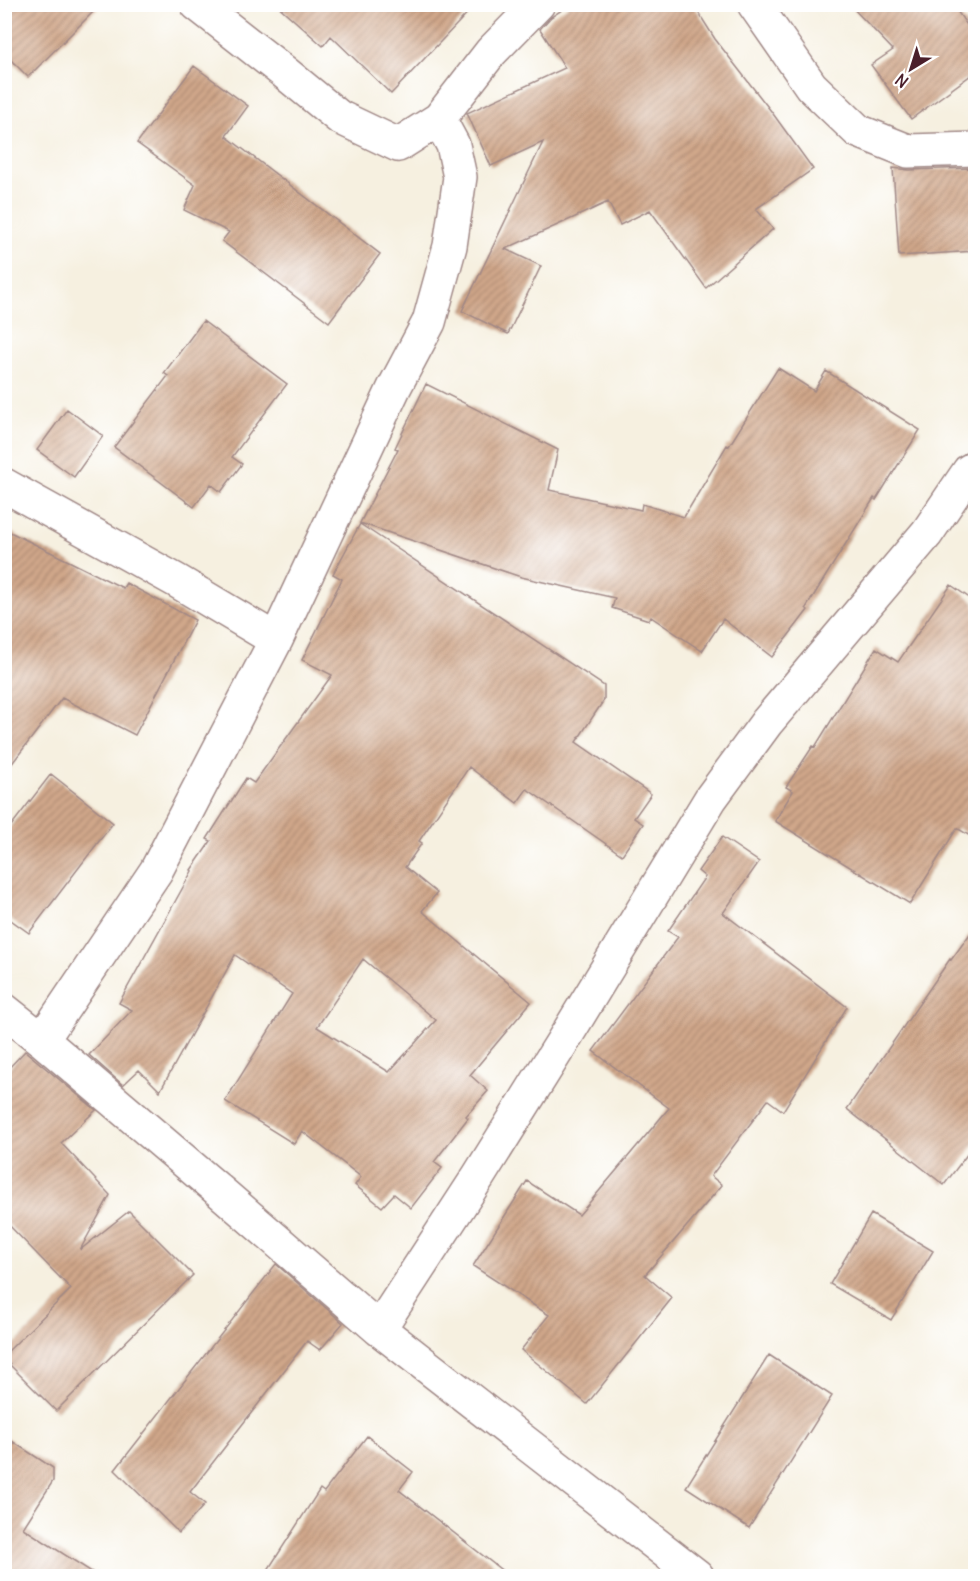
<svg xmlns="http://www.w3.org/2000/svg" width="980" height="1581" font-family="Delius,sans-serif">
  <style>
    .building { fill: url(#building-hatch); fill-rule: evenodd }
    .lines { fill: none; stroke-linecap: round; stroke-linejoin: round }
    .street-casing { stroke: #a08886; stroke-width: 36 }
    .street { stroke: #fff; stroke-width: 33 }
  </style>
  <defs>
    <pattern id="building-hatch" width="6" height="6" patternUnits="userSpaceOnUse" patternTransform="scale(1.5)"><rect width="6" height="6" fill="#d0a78a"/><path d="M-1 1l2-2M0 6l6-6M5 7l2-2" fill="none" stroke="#ab8771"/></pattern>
  </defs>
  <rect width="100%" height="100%" fill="#fff"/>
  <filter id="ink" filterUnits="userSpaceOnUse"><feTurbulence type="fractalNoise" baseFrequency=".0167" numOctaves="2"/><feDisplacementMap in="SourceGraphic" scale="12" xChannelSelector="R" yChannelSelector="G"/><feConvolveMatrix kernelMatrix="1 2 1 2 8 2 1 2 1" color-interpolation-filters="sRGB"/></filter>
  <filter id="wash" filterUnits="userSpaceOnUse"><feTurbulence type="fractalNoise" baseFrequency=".008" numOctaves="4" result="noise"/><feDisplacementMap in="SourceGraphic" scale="24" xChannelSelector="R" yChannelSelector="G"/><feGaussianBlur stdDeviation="1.35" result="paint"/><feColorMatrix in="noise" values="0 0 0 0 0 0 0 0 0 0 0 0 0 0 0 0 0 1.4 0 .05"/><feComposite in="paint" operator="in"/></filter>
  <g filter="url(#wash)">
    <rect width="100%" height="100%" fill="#f6f0e0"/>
    <g id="blocks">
      <path class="building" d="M4,4H101L28,77L4,53Z
        M276,4H476L391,94L331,36L323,46Z
        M571,4H693L715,39L771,111L813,169L756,209L773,229L706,288L650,210L620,225L608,202L505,249L541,266L508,334L462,311L543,142L491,166L467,113L565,68L540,29L551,17Z
        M849,4H952L975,36V72L911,119L871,65L893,50Z
        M194,66L248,106L226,136L380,254L329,322L222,241L229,232L184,210L195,185L137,143Z
        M893,168L909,170L975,168V251L899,256Z
        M203,321L287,384L232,457L242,464L221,492L211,484L194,507L114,447L168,376L164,373Z
        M778,368L814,391L826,371L920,430L876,500L874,498L806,608L808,610L772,657L723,619L702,651L651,617L649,620L612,608L615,598L521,577L360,523L398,449L395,448L426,384L558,450L549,490L641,510L642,504L684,517L727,445L729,446Z
        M67,409L103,436L74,477L37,450Z
        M360,524L604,686V700L576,742L651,794L634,818L643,824L622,855L527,789L517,803L469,767L419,841L422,843L405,867L437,893L422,911L531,1002L470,1075L488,1091L466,1116L468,1118L434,1162L442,1168L411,1208L394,1194L382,1207L355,1185L361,1177L302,1131L294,1144L225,1101L292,994L235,955L160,1091L139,1070L123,1085L89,1055L132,1010L119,1003L192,871L191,870L211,841L207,839L246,778L254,783L332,675L302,660L342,579L333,574ZM363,959L436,1020L389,1072L317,1027Z
        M4,529L123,588L126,583L195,620L135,735L62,698L4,774Z
        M951,585L975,602V839L957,828L910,904L775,821L793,791L786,787L813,746L815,747L876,648L898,662Z
        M51,774L113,823L29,933L4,915V835Z
        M722,837L759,862L723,913L847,1007L783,1111L768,1100L711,1176L722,1185L645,1275L672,1298L587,1404L521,1350L549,1315L473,1266L527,1181L579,1215L669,1108L593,1051L678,937L668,931L705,877L698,871Z
        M975,927V1144L944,1185L847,1109L950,959L951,960Z
        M25,1051L96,1110L61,1143L110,1195L80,1250L129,1211L193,1275L56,1411L4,1359V1355L71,1289L4,1220V1073Z
        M871,1214L933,1251L891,1320L830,1284Z
        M276,1264L343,1323L320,1350L307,1341L190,1492L205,1504L179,1533L115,1470Z
        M769,1355L832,1396L749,1528L686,1487Z
        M4,1436L53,1468V1481L23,1528L98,1576H4Z
        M367,1436L413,1472L399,1490L509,1576H264L320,1489L324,1492Z"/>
    </g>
  </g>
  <g filter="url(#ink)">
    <use href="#blocks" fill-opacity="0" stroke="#a08886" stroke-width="1.5"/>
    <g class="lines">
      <defs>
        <path id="street" d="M197,4L284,72L339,117L398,145L439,119L491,52L538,4
          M754,4L811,86L858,131L908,151L976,149
          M4,485L177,581L276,640
          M4,1010L42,1040L216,1188L379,1329L697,1576
          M42,1040L156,871L276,640L394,388L429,322L450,246L460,177L453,145L439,119
          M379,1329L478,1177L563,1041L711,798L767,722L927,533L969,471L976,467"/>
      </defs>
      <use href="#street" class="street-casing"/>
      <use href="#street" class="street"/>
    </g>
  </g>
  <rect width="980" height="1581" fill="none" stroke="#fff" stroke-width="24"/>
  <g transform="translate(911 69) rotate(218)" stroke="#ffffff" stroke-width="4.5" paint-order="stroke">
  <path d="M0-4.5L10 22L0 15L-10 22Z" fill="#4a1f2b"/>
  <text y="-9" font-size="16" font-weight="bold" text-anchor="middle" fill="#4a1f2b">N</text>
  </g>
</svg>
